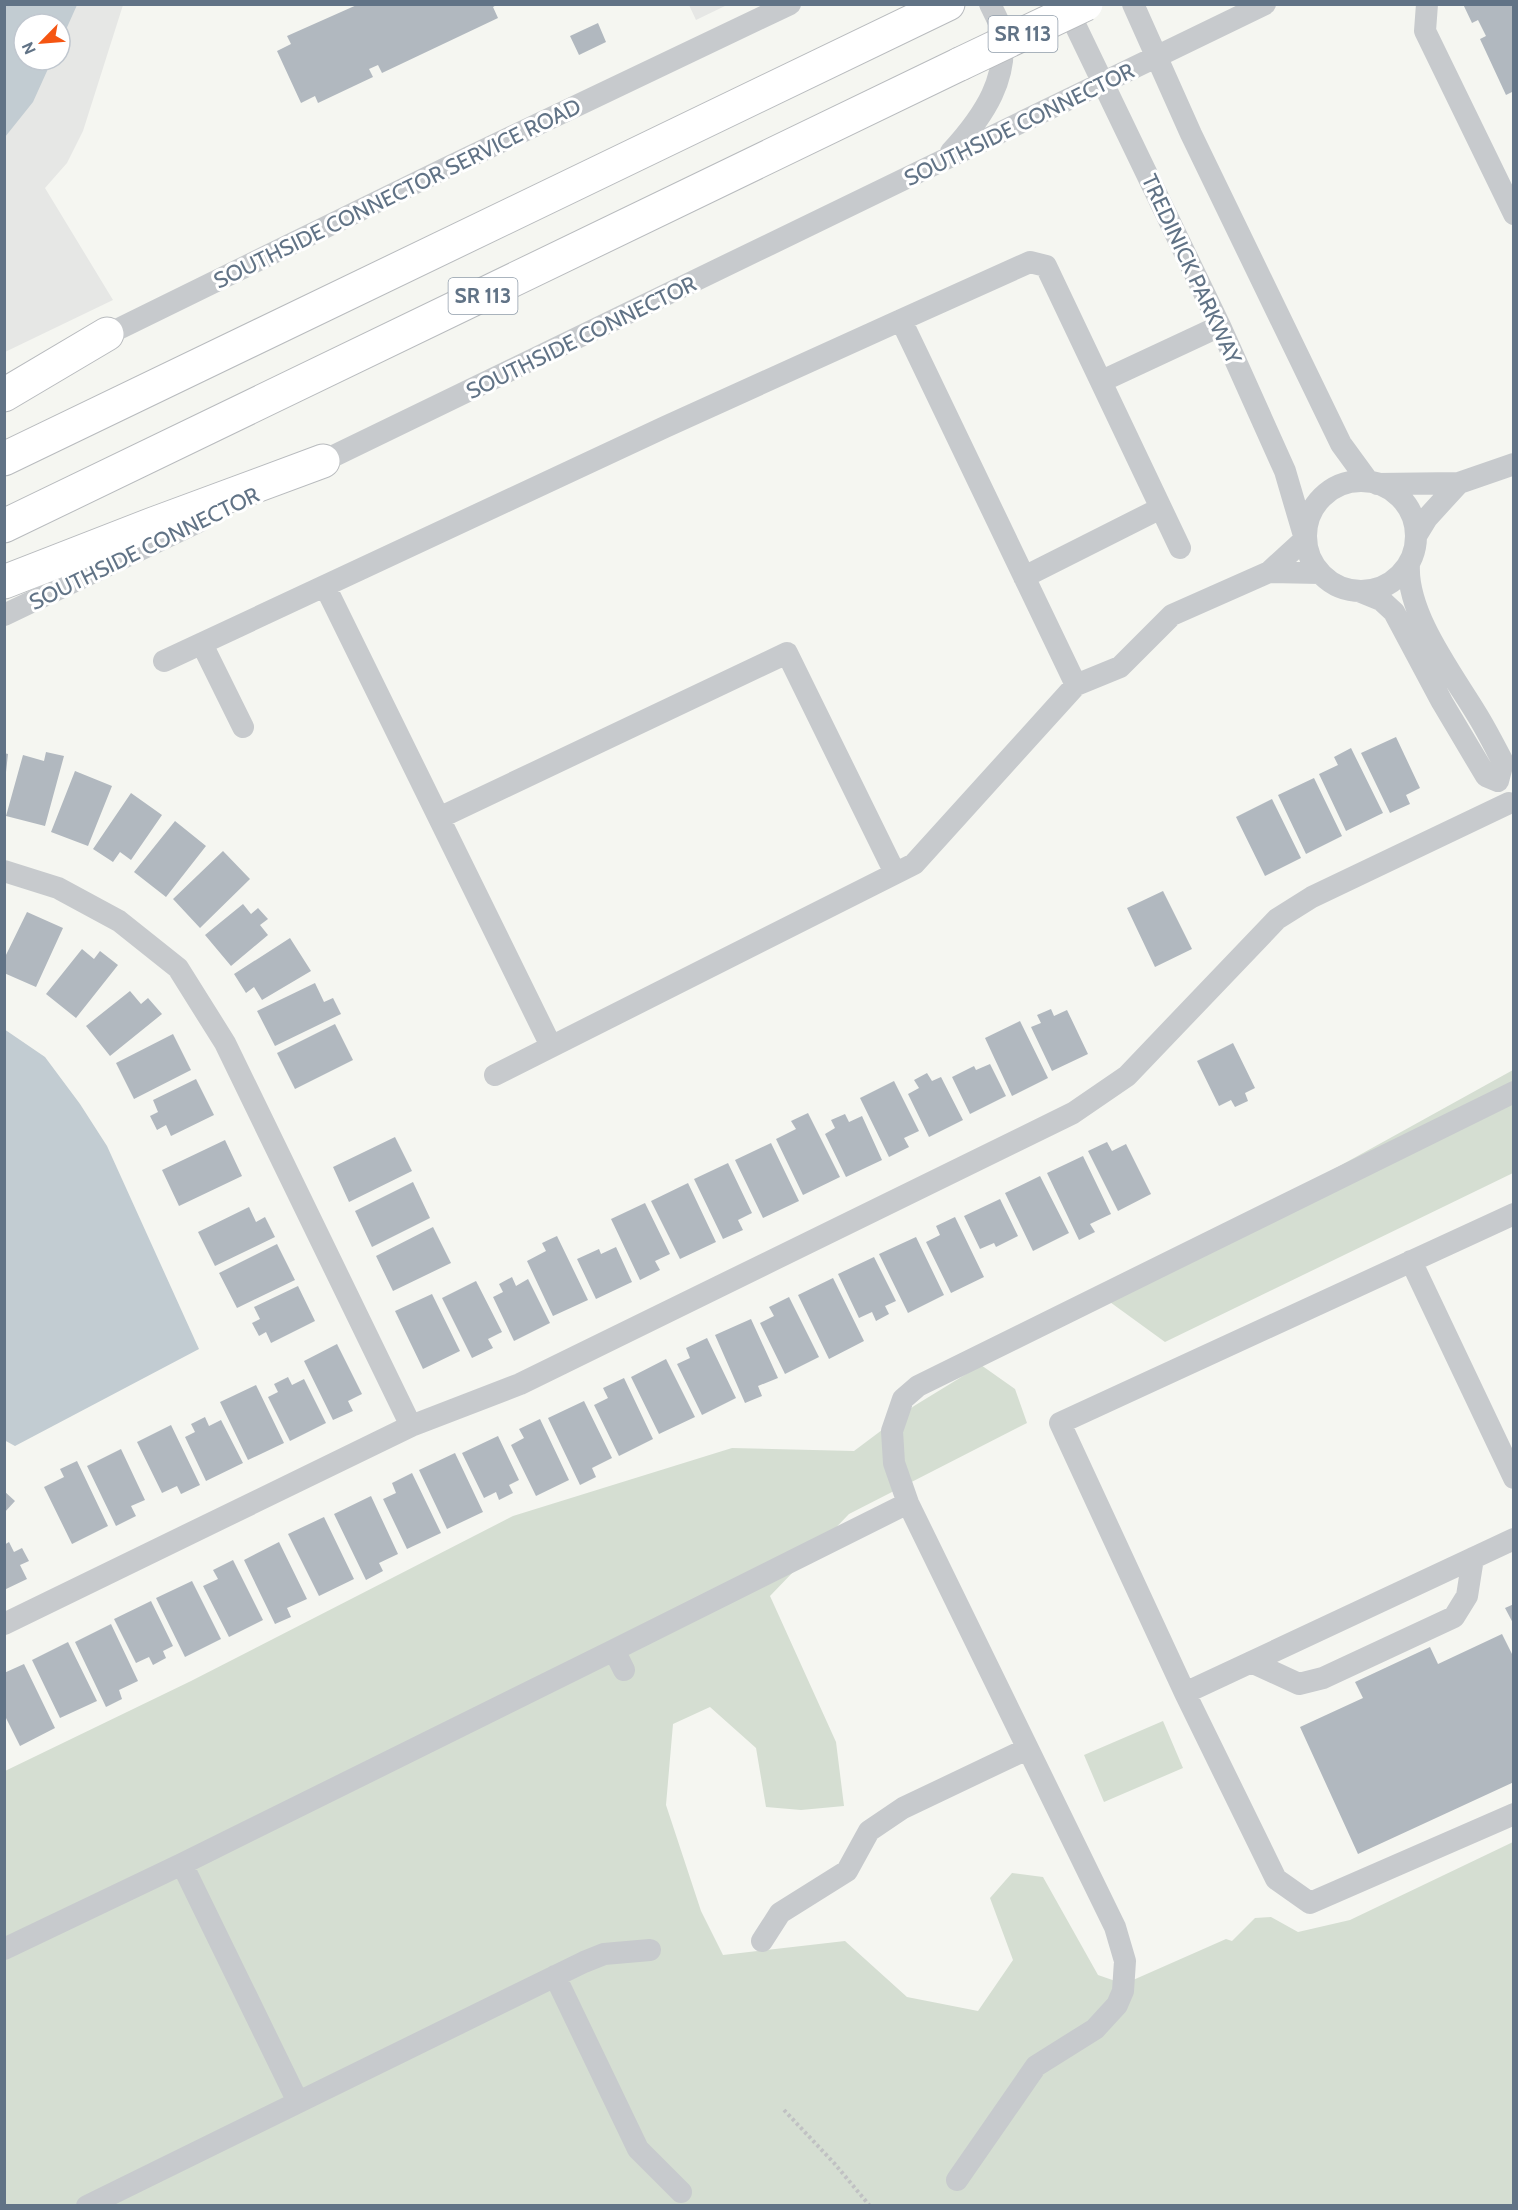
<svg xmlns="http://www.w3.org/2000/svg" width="1518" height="2210" font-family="Cabin,sans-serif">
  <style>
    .built { fill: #e6e7e5; fill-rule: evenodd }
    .green { fill: #d5ded2 }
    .water { fill: #c2ccd2 }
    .building { fill: #b1b8bf }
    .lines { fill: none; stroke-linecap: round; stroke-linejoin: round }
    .highway-casing { stroke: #b8bbbe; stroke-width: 35 }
    .path { stroke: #c0c1c3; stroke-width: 4; stroke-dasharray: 3 3; stroke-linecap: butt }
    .minor { stroke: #c7cacd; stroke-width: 22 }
    .highway { stroke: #fff; stroke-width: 33 }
    .highway-bridge-casing { stroke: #b8bbbe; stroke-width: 35; stroke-linecap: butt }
    .highway-bridge { stroke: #fff; stroke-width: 33 }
    .labels { text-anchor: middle; stroke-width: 6; stroke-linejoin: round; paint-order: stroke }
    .shield { fill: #fff; stroke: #909daa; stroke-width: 1.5 }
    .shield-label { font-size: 21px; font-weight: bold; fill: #617386 }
    .street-label { font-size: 22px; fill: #617386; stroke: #fff }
  </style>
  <rect width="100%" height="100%" fill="#f5f6f1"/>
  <path class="built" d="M5,5H123L83,131L67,163L45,188L113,300L5,352ZM24,24H60V60H24Z
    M689,5H727L696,20Z"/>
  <path class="green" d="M1513,1070V1173L1165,1342L1103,1297Z
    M981,1365L1015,1389L1027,1423L849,1514L770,1596L836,1742L844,1806L801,1810L766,1807L756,1748L710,1707L673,1724L666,1805L701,1911L723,1955L845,1941L907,1997L978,2011L1013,1960L990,1898L1012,1873L1043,1877L1098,1975L1124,1984L1226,1939L1232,1941L1255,1918L1271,1917L1298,1932L1350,1920L1513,1842V2205L5,2206V1771L191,1681L513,1516L732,1448L854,1451L914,1406Z
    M1163,1721L1183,1768L1104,1802L1084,1755Z"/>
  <path class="water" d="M5,4L77,5L60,43V24H24V60H52L33,102L5,137Z
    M4,1029L45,1057L80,1104L107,1146L199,1349L15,1446L4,1440Z"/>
  <path class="building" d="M359,4H498L493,7L498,18L382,73L378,65L369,69L373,77L318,103L315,96L301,103L277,51L291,44L287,36Z
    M1463,4H1514V91L1506,95L1480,39L1486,36L1478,20L1472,23Z
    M598,23L606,42L579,55L570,36Z
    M1396,737L1420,788L1406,795L1410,804L1390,813L1361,753Z
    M1351,748L1383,813L1346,831L1319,774L1338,765L1334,757Z
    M46,752L64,756L45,826L6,816L23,755L44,761Z
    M4,753L8,754L6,772H4Z
    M75,771L112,786L88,846L51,832Z
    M1314,778L1342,836L1306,854L1278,795Z
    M131,793L162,815L131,860L120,852L113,862L93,849Z
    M1272,799L1301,858L1265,876L1236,817Z
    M175,821L206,846L166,897L134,872Z
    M223,851L250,879L200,928L173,899Z
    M1163,891L1192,949L1155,967L1127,908Z
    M243,904L251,914L258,908L268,919L260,925L268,935L231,966L205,935Z
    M27,912L63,928L36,987L4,973V959Z
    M290,938L311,971L262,1000L254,987L246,993L234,974Z
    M82,949L94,959L100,951L118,965L76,1018L46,994Z
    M315,983L324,1002L333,998L341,1014L275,1046L257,1011Z
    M130,991L141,1004L148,998L162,1014L110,1056L86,1026Z
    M1051,1009L1054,1016L1067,1010L1088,1054L1052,1071L1031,1027L1041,1023L1037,1015Z
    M1020,1021L1048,1078L1012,1096L985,1038Z
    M335,1024L353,1060L295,1089L277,1053Z
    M173,1034L191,1070L134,1099L116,1063Z
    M1233,1043L1255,1088L1245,1093L1248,1101L1235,1107L1231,1100L1219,1106L1197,1061Z
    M990,1064L1006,1096L970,1114L952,1077L974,1066L976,1070Z
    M927,1073L932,1081L941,1077L963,1120L929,1137L908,1094L919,1088L914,1080Z
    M196,1079L214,1115L171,1136L166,1125L157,1130L150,1116L158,1112L153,1100Z
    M894,1081L919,1131L904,1138L909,1147L889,1157L860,1098Z
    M808,1113L840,1177L803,1195L776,1139L796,1129L791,1121Z
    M845,1114L849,1122L862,1116L882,1160L846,1177L825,1134L835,1128L831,1120Z
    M395,1137L412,1171L349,1202L333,1167Z
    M225,1140L242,1176L179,1206L162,1170Z
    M1107,1142L1112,1151L1126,1144L1151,1194L1118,1211L1088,1151Z
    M771,1143L799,1201L763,1218L735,1160Z
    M1083,1156L1111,1214L1090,1224L1095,1232L1079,1240L1047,1173Z
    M728,1163L752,1213L738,1220L743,1230L723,1239L694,1179Z
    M1040,1176L1069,1233L1033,1251L1005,1193Z
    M413,1182L430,1218L372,1247L355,1211Z
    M688,1183L716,1242L680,1259L651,1201Z
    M1000,1199L1018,1236L996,1247L994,1243L980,1249L964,1216Z
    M645,1203L670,1254L655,1261L660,1270L640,1280L611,1219Z
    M249,1207L256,1222L265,1217L275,1237L215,1266L198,1232Z
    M955,1217L984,1277L951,1293L926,1242L940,1235L936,1226Z
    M433,1227L451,1263L393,1291L376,1256Z
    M557,1236L588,1300L553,1316L527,1261L546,1251L542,1243Z
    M916,1237L944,1295L908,1313L879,1254Z
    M277,1244L295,1280L237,1308L219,1273Z
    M616,1247L632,1282L596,1299L577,1259L599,1249L601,1254Z
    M874,1257L896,1301L885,1306L889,1314L876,1321L872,1312L859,1318L838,1274Z
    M512,1277L516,1286L528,1279L550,1323L514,1341L493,1297L503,1292L499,1284Z
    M833,1278L864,1341L829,1359L798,1295Z
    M476,1281L502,1332L488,1339L493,1348L472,1358L442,1298Z
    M298,1286L315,1321L271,1343L266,1332L259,1336L252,1323L260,1319L254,1307Z
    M432,1294L460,1351L423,1369L395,1311Z
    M789,1297L819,1357L785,1374L760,1323L774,1316L769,1307Z
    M751,1319L778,1378L758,1386L762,1396L745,1403L715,1335Z
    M707,1338L736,1398L702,1415L677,1364L690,1358L686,1348Z
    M337,1344L362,1394L348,1401L353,1411L333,1420L304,1361Z
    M666,1359L695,1417L659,1434L631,1377Z
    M288,1377L292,1385L304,1379L326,1423L290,1441L268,1397L278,1392L274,1384Z
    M624,1378L653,1439L619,1456L594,1405L608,1398L603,1388Z
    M256,1385L284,1443L248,1460L220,1402Z
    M584,1401L612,1458L592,1468L596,1477L580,1485L548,1418Z
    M205,1417L209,1426L221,1420L243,1463L206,1481L185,1437L195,1432L191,1424Z
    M540,1419L569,1480L536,1496L511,1445L524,1438L519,1429Z
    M171,1425L200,1485L181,1494L177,1486L162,1493L137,1442Z
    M498,1436L519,1480L509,1485L513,1493L499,1500L496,1492L484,1498L462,1453Z
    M121,1449L145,1500L131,1506L136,1516L116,1526L87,1466Z
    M455,1453L483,1512L447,1529L419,1470Z
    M77,1461L108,1526L72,1544L44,1487L64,1477L60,1469Z
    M412,1473L441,1533L407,1549L383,1499L396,1493L392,1483Z
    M4,1491L15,1501L4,1513Z
    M371,1496L398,1554L379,1563L383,1571L366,1580L334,1514Z
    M324,1517L354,1579L319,1596L288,1534Z
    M9,1542L14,1552L22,1548L29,1561L20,1565L27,1579L4,1590V1545Z
    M279,1542L307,1599L287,1608L291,1617L275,1624L244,1560Z
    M233,1560L263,1620L229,1637L203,1586L218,1579L213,1570Z
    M192,1581L221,1639L185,1657L156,1598Z
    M151,1601L173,1646L163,1651L166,1658L153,1665L149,1657L136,1663L114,1619Z
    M1514,1604V1625L1505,1608Z
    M111,1624L138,1681L119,1690L122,1699L106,1707L75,1642Z
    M1502,1634L1514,1658V1782L1358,1854L1300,1727L1363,1698L1355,1682L1430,1647L1438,1664Z
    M68,1642L97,1701L60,1718L32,1660Z
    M24,1664L55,1728L20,1746L4,1714V1673Z"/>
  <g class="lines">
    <defs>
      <path id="highway" d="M4,395L107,334
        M4,459L948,4
        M4,526L960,64
        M4,582L153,524L323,461"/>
    </defs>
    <use href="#highway" class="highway-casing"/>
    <path class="path" d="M784,2110L834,2163L870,2206"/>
    <path class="minor" d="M1065,4L1220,326L1285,471L1305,539L1269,572L1172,615L1120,667L1076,685
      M1133,4L1191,134L1341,444L1368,481
      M1427,4L1425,31L1514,214
      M951,152C983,117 1012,76 1000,26C998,19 993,11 990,4
      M94,341L446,168L790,4
      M1102,381L1220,326
      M311,467L1265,4
      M1306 536a55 55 0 1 1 110 0a55 55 0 1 1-110 0Z
      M1377,484L1459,483L1514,464
      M1416,536L1427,518L1459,483
      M1269,572L1320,573
      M1024,577L1161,508
      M325,586L551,1046
      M1359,591L1381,600L1394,612L1442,702L1486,776L1498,781L1503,762C1494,745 1486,729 1476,713C1451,672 1406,613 1409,564
      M4,615L198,522
      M202,644L243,727
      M164,661L665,427L901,320
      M439,818L787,653L895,873
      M4,871L58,888L119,921L178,968L225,1043L411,1426
      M495,1075L914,864L1076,685L901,320L1030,262L1046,266L1180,548
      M1514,1214L1060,1423L1185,1693L1514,1539
      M1411,1261L1514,1478
      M4,1624L411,1426L520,1384L1073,1113L1127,1076L1277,919L1312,897L1509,803
      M1251,1662L1299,1684L1323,1678L1454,1617L1467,1596L1473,1558
      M624,1670L614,1650L908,1503
      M1185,1693L1276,1879L1310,1903L1514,1814
      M182,1864L298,2102
      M762,1941L780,1913L847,1871L869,1831L903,1808L1027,1749
      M4,1949L182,1864L614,1650
      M555,1976L638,2149L681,2192
      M957,2180L1036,2066L1095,2029L1117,2005L1123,1991L1125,1961L1115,1927L908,1503L894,1463L892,1431L903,1399L918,1386L1514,1092
      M87,2206L584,1962L604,1954L650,1950"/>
    <use href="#highway" class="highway"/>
    <defs>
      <path id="highway-bridge" d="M960,64L1086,4"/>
    </defs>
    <use href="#highway-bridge" class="highway-bridge-casing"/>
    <use href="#highway-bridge" class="highway-bridge"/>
  </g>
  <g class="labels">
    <g class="shield">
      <rect x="988.5" y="16" width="69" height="36" rx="4.5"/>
      <rect x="448.5" y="278" width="69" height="36" rx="4.5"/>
    </g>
    <g class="shield-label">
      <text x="1023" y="41">SR 113</text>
      <text x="483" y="303">SR 113</text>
    </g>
    <g class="street-label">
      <text transform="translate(1019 124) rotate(-26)" y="8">SOUTHSIDE CONNECTOR</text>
      <text transform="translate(397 193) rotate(-26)" y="8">SOUTHSIDE CONNECTOR SERVICE ROAD</text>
      <text transform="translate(1192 269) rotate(65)" y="8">TREDINICK PARKWAY</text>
      <text transform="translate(581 337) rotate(-26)" y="8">SOUTHSIDE CONNECTOR</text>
      <text transform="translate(144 548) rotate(-26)" y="8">SOUTHSIDE CONNECTOR</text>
    </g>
  </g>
  <rect width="1518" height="2210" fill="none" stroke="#617386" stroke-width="12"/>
  <g transform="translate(42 42) rotate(245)"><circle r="28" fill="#ffffff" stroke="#c0c7cf" stroke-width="1.5"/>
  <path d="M0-4.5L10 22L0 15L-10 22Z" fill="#f55512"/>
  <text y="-9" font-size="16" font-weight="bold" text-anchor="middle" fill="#617386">N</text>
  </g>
</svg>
